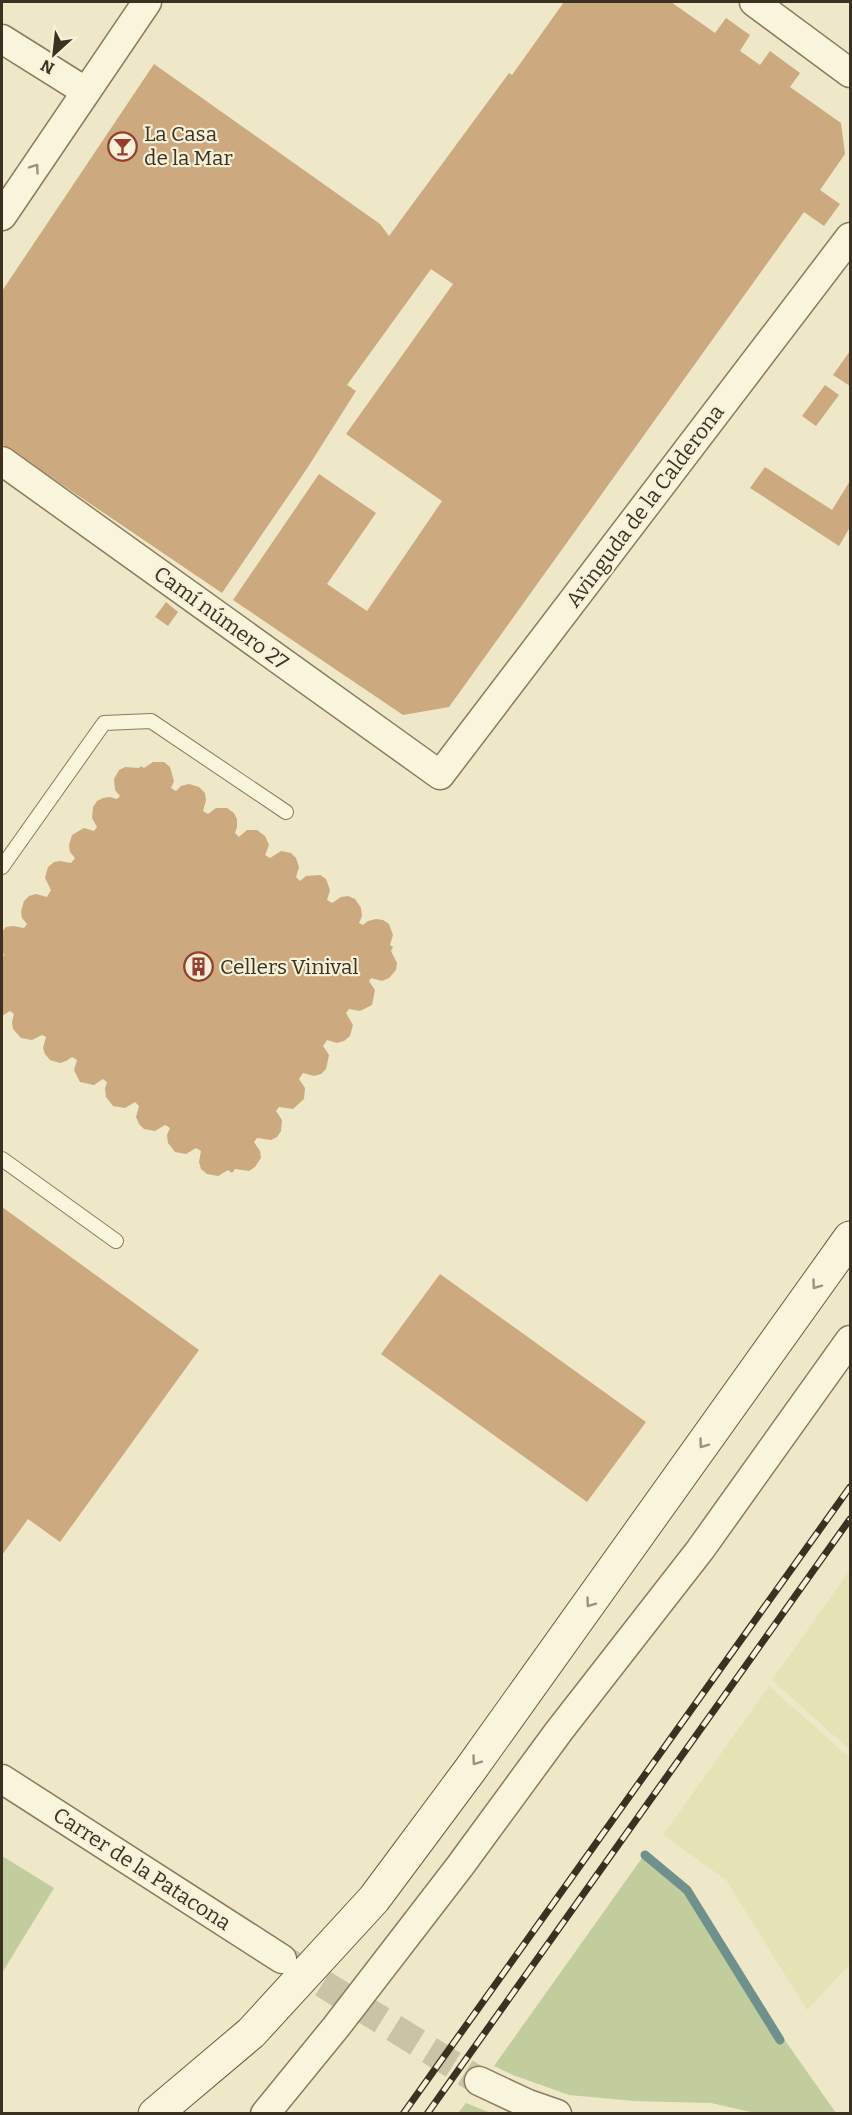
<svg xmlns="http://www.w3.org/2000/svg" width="852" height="2115" font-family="Bitter,serif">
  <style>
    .farmland { fill: #e4e3b6 }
    .green { fill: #c1cd9c }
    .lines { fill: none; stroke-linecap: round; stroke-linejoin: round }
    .stream { stroke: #6f918d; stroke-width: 9 }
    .building { fill: #cca97f }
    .street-tunnel { stroke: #cac3a6; stroke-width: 28; stroke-dasharray: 28 14; stroke-linecap: butt }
    .lane-casing { stroke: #8b7b5d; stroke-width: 16 }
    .street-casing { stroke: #8b7b5d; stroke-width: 31 }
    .secondary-casing { stroke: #6d5c40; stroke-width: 35 }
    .lane { stroke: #f9f4dc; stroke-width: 14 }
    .street { stroke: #f9f4dc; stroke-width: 28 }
    .secondary { stroke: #f9f4dc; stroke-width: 33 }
    .rail-casing { stroke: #3b3120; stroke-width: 7 }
    .rail { stroke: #f6f1d8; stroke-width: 4.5; stroke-dasharray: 14; stroke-linecap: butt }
    .oneway { stroke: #9a927e }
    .labels { text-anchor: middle; stroke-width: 4.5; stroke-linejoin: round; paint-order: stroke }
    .poi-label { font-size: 21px; fill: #3b3120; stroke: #f6f1d8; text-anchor: start }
    .street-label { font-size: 21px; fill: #3b3120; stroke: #f6f1d8 }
  </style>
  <rect width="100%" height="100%" fill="#eee8c8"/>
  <path class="farmland" d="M850,1570V1750L772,1680Z
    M769,1686L850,1758V1964L807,2010L726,1880L663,1835Z"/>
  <path class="green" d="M647,1851L691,1889L784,2039L836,2113H755L711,2103L634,2101L569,2095L513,2075L494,2066Z
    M2,1856L54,1888L2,1973Z
    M466,2103L491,2113H458Z"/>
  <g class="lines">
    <path class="stream" d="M645,1855L687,1890L780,2040"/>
  </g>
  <path class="building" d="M564,2H671L715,33L726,18L750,35L740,51L760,65L770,51L800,73L790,87L841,123L845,154L820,190L840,204L824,226L804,212L449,707L403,715L233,600L319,474L376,513L327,584L367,611L442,501L346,434L453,284L431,269L347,385L356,391L308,467L222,593L2,444V291L154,64L380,224L389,236L509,73L512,75Z
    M850,351V386L833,375Z
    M825,385L839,395L816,426L802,416Z
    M765,467L832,510L850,481V527L839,546L750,488Z
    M166,602L178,612L168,626L155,617Z
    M153,762H164L170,767L174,781L171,788L176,791L181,786L189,784L199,787L205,793L206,800L203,811L208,814L216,808H227L234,813L237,819V827L235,833L239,837L247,830H257L265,836L269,845L265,855L270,858L281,851L291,853L296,858L299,867L296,877L300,881L306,876L320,875L326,879L330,890L327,900L332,903L341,897L348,896L355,899L361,908L362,916L359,923L363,925L368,921L376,919L383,920L389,924L393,935L390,945L393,947L391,951L397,963L396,970L389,978L382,981L371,978L369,981L375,990L372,1005L360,1011L349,1009L346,1013L353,1025L350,1036L344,1041L337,1043L327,1040L323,1046L329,1055L326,1069L321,1074L314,1076L303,1073L299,1079L305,1088L304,1099L293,1109L279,1107L276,1111L282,1120L281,1131L277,1137L271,1140L257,1138L254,1142L260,1151L261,1158L255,1167L249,1171L235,1169L232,1173L228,1170L218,1176L207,1174L201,1169L199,1162L201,1151L196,1148L186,1154L175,1152L168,1143L167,1135L170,1128L165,1125L155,1131L144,1129L139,1124L136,1117L139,1106L135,1102L125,1108L113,1106L106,1097L105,1089L107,1082L103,1079L94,1085L80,1082L74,1070L77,1060L72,1057L66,1061L60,1063L50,1060L45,1054L43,1048L46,1037L42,1035L32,1040L21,1038L13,1029L12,1022L14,1014L10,1011L2,1016V958L4,955L2,952V932L6,927L13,926L24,928L27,924L22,918L21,911L24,901L29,896L36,894L47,897L51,890L45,878L48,867L54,862L60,861L71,863L75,858L70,852L69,845L72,835L84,828L94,831L97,827L92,818L93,807L97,801L103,798L110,797L117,799L120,796L115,790L114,779L119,770L125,767L139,768L141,766L144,768Z
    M2,1207L199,1350L60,1542L28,1519L2,1555Z
    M440,1274L646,1422L587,1502L381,1354Z"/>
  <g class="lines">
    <path class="street-tunnel" d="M287,1961L479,2081"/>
    <defs>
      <path id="lane" d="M2,867L104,723L151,721L286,812
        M2,1159L116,1241"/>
      <path id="street" d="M754,2L850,73
        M2,39L85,91
        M2,216L147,2
        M2,461L440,775L850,237
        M2,1779L282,1959
        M479,2081L528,2104L557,2114
        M265,2114L336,2027L460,1866L559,1731L700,1550L850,1340"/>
      <path id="secondary" d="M155,2114L251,2033L374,1899L470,1770L850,1238"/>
    </defs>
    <use href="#lane" class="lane-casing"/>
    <use href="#street" class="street-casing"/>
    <use href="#secondary" class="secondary-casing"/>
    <use href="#lane" class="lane"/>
    <use href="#street" class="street"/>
    <use href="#secondary" class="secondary"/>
    <defs>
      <path id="rail" d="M403,2114L850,1487
        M427,2114L850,1519"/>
    </defs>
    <use href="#rail" class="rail-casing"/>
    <use href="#rail" class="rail"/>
  </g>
  <defs><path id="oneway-chevron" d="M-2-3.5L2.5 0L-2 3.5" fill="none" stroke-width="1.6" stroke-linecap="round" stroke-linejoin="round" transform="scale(1.5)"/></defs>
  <g class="oneway">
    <use href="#oneway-chevron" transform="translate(35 168) rotate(-55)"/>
    <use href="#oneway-chevron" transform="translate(816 1285) rotate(126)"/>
    <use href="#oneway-chevron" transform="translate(703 1444) rotate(126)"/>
    <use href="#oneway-chevron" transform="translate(590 1603) rotate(126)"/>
    <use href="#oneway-chevron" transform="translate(476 1761) rotate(126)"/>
  </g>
  <defs>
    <symbol id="bar-ring" viewBox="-11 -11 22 22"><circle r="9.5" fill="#f6f1d8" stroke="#993b2d" stroke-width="1.5"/><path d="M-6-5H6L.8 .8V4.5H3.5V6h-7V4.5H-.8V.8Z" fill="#993b2d"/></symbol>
    <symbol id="building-ring" viewBox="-11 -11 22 22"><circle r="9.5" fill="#f6f1d8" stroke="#993b2d" stroke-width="1.5"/><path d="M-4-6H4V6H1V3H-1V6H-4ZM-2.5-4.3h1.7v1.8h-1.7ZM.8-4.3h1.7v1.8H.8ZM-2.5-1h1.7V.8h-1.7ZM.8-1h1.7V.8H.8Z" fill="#993b2d"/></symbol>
  </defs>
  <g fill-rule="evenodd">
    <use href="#bar-ring" x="106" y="130" width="33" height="33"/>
    <use href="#building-ring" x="182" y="950" width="33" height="33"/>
  </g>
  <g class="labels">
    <g class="poi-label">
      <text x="144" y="141">La Casa<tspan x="144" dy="24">de la Mar</tspan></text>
      <text x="220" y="974">Cellers Vinival</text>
    </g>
    <g class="street-label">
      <text transform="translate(645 506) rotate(-53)" y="7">Avinguda de la Calderona</text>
      <text transform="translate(221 618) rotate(36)" y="7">Camí número 27</text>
      <text transform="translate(142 1869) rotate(33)" y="7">Carrer de la Patacona</text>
    </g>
  </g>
  <rect width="852" height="2115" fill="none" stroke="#3b3120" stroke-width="6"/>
  <g transform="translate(54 54) rotate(207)" stroke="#f6f1d8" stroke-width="4.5" paint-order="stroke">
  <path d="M0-4.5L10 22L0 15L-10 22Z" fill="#3b3120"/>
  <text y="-9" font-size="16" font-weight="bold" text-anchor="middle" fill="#3b3120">N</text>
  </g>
</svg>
